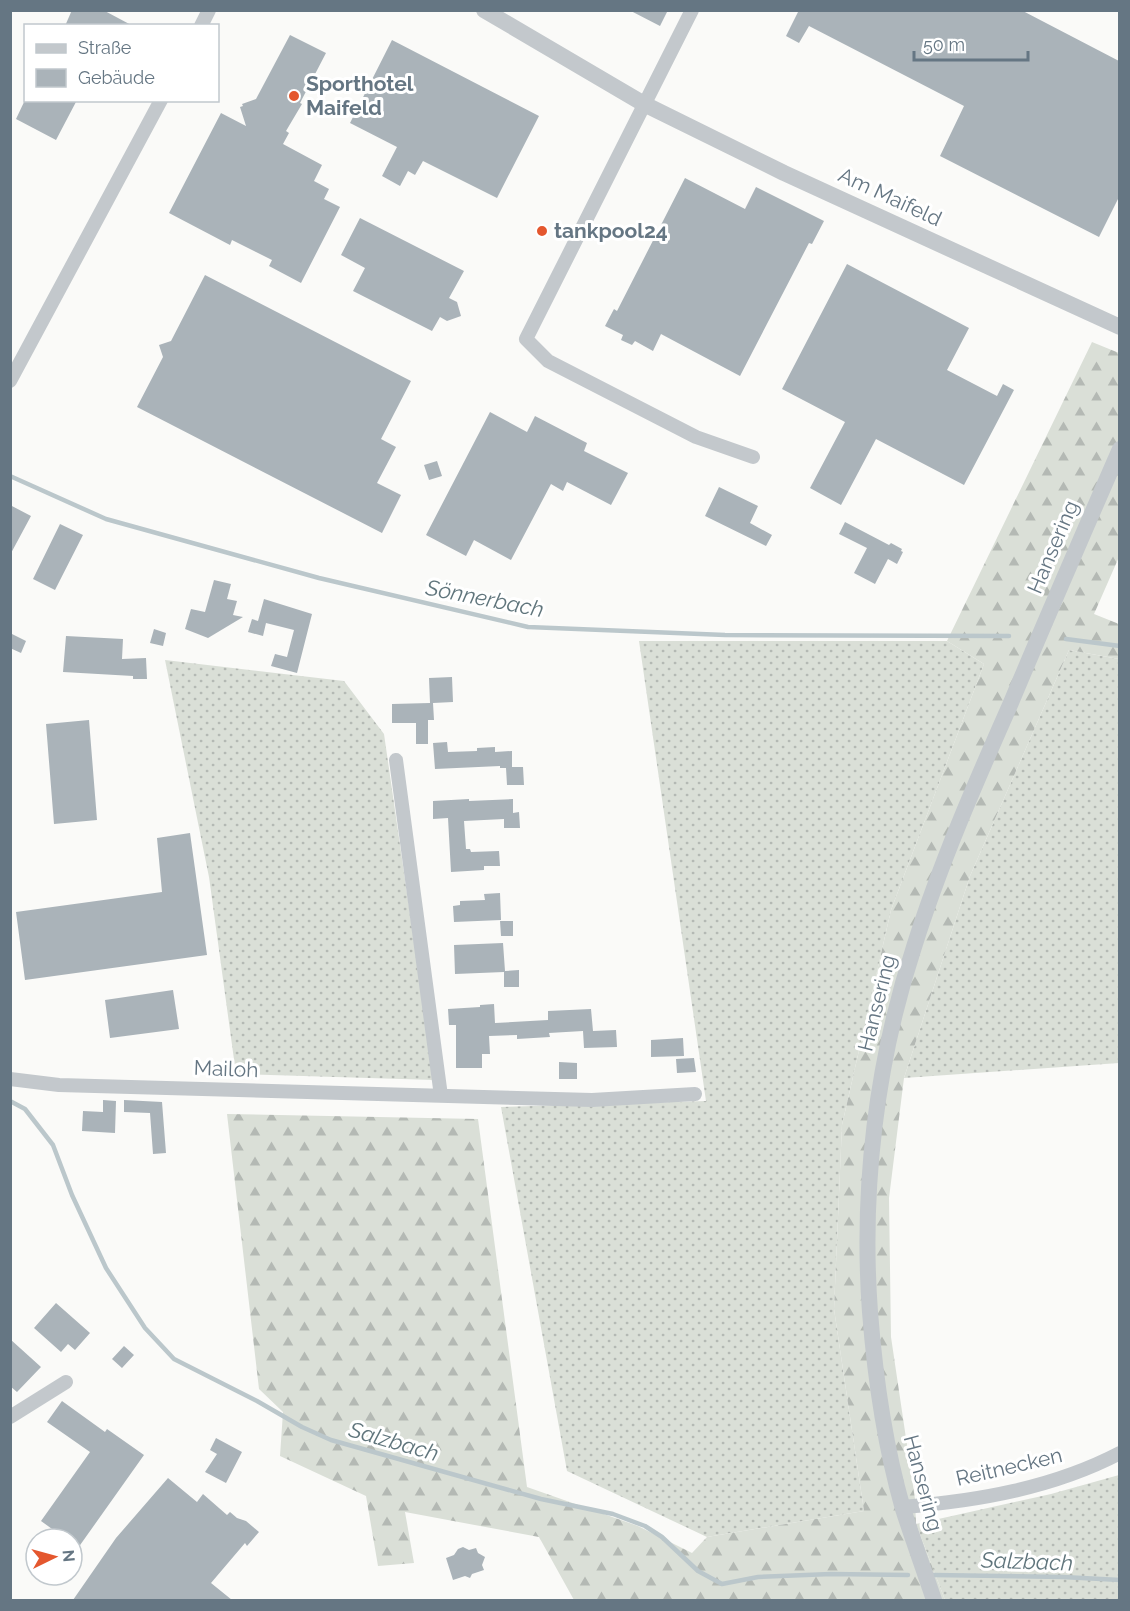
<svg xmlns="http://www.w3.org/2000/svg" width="1130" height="1611" font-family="Raleway,sans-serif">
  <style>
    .grass { fill: url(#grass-dots) }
    .forest { fill: url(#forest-firs) }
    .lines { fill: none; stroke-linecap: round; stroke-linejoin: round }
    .stream { stroke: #bbc7cb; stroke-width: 4.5 }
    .building { fill: #aab3b9 }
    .minor { stroke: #c3c8cc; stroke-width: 14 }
    .tertiary { stroke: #c3c8cc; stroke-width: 16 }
    .poi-dot { fill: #e4572e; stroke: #fff; stroke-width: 2 }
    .labels { text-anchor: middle; stroke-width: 6; stroke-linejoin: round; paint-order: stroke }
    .poi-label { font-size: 21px; font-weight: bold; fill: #657683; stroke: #fff; text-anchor: start }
    .street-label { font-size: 21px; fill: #657683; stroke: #fff }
    .water-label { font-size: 22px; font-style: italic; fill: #60757c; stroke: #fff }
  </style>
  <defs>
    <pattern id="grass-dots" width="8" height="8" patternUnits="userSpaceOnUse" patternTransform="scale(1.5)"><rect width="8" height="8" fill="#dadfd7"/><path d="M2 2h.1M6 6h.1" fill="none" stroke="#b4b9b4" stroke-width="1.8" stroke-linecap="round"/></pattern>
    <pattern id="forest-firs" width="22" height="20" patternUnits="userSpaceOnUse" patternTransform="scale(1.5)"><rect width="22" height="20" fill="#dadfd7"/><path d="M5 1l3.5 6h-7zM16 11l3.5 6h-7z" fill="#b4b9b4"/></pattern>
  </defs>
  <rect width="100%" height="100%" fill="#fafaf8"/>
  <path class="grass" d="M639,641H947L984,664L891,910L842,1125L834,1309L864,1511L707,1537L567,1471L501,1107L706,1101Z
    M1069,650L1119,659V1063L904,1078L970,876Z
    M165,660L344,681L384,734L434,1080L236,1074L209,877Z
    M1119,1475V1600H945L916,1524L1051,1494Z"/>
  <path class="forest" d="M1092,342L1119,353V557L1094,614L1119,624V659L1069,650L970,876L904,1078L889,1198L891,1337L915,1499L916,1524L945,1600H574L539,1537L405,1512L414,1563L378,1566L366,1496L280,1456L283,1412L259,1389L227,1114L478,1119L527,1487L638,1526L692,1553L707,1537L864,1511L834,1309L842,1125L891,910L984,664L947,641Z"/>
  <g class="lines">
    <path class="stream" d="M10,476L106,519L319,578L528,627L725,635L1009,636
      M1066,639L1120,646
      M10,1101L25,1109L53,1145L72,1195L106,1268L145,1328L174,1359L257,1401L302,1427L331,1440L541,1499L613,1514L645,1526L662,1537L698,1571L722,1584L758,1577L831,1574L908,1575
      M934,1575L1063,1577L1120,1580"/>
  </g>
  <path class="building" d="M72,10H103L133,26H65Z
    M629,10H668L660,26Z
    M799,10H1021L1119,61V197L1099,237L940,156L964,106L809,26L799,43L786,36Z
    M290,35L326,53L300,103L302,104L286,131L289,133L283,144L322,165L314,181L329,189L324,199L340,207L301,283L269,266L272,260L232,240L230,245L169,213L221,113L246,126L240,107L243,106L242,104L256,99Z
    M392,40L539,116L497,198L423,161L415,175L408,171L400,186L382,176L397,147L350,123Z
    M25,100H77L56,140L16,119Z
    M685,178L745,209L756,187L824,221L812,244L809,243L740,376L661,334L653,351L635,341L632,345L621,340L623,335L605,326L614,309L617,311Z
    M360,218L464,271L449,298L457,302L461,316L447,321L440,317L432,331L353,291L365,268L341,255Z
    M847,264L969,328L947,370L997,396L1003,384L1014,390L964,485L876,439L841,505L810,488L845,422L782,389Z
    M205,275L411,381L381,439L396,447L377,483L401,495L382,533L137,407L163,357L159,345L171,341Z
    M490,412L527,432L535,416L587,443L584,451L628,473L611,505L567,482L563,491L551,484L511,560L474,540L466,556L426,535Z
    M437,461L442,476L429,480L424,465Z
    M719,487L758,506L750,523L772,535L766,546L705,516Z
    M10,505L31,516L10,555Z
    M845,522L889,545L891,543L902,549L901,551L903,552L897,564L888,559L875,584L854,573L867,548L839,534Z
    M60,524L83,535L55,590L33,579Z
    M214,580L231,584L227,599L237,601L233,615L243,617L208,638L185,629L191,609L205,612Z
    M264,599L312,614L297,673L271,666L275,654L287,657L294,630L266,623L263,636L248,632L252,619L258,621Z
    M154,629L166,633L163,646L150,643Z
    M10,633L26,641L21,653L10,648Z
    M66,636L123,639L122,659L146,658L147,679H133V676L63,672Z
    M452,677L453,702L433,703L434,720H428V744H416V723H392V704L430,703L429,678Z
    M89,720L97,820L54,824L46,724Z
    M447,742L448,752L477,751V748L495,747V752L512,751V767H523L524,785H507L506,768H500V766L435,769L433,743Z
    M469,799V801L513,799V813L519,812L520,828H504V819L464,821L466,849H470L471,852L499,851L500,866H484V870L451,872L448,818L433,819V801Z
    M190,833L207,955L25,980L16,912L162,892L157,838Z
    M500,893L501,920L454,922L453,906L460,905V901L485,900L484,894Z
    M500,921H513V936H501Z
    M503,943L505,971L519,970V987H504V972L455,974L454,945Z
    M173,990L179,1029L110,1038L105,1000Z
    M494,1004L495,1023L548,1020V1011L591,1009L593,1031L616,1030L617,1047L584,1048L583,1031L549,1033L550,1037L517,1039V1035L489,1036L490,1054H482V1068H456V1025H449L448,1009L480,1007V1005Z
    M683,1038L684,1056L651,1057V1040Z
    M694,1058L696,1072L677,1073L676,1059Z
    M559,1062L577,1063V1079H559Z
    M103,1100L116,1101L115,1133L82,1131L83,1111L103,1112Z
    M124,1100L162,1102L166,1153L153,1154L150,1113L124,1112Z
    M56,1303L90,1333L75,1350L68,1344L61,1352L34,1328Z
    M10,1339L41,1367L17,1392L10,1386Z
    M124,1346L134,1355L122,1368L112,1359Z
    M62,1401L105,1432L107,1429L144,1455L78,1548L72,1543V1539H66L41,1521L90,1452L47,1422Z
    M216,1438L242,1452L226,1483L205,1472L217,1454L210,1450Z
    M168,1478L197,1502L203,1494L227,1515L230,1512L237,1518L246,1521L259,1532L247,1546L245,1543L211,1583L232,1600H73L116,1538Z
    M463,1547L469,1550L476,1548L478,1553L485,1557L482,1565L484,1570L472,1574L470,1578L465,1576L453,1580L446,1558L454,1555L458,1549Z"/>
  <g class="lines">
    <path class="minor" d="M692,10L526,339L548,361L696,437L753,457
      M201,26L209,10
      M10,381L161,100
      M396,760L441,1096
      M10,1079L59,1085L592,1100L695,1094
      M10,1417L66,1382
      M903,1507C977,1501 1053,1488 1120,1453"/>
    <path class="tertiary" d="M484,10L644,104L784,173L1120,327
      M934,1600C924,1570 913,1540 903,1509C885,1446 875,1377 870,1312C861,1190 876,1063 914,947C940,864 975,784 1010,705C1046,619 1083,534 1120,449"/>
  </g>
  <g class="poi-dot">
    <circle cx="294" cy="96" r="6"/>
    <circle cx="542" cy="231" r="6"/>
  </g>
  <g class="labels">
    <g class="poi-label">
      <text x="306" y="91">Sporthotel<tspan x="306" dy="24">Maifeld</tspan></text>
      <text x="554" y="238">tankpool24</text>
    </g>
    <g class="street-label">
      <text transform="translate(890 197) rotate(25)" y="7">Am Maifeld</text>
      <text transform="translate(1053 547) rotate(-67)" y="7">Hansering</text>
      <text transform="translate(877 1003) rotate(-76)" y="7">Hansering</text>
      <text transform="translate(226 1069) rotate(2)" y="7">Mailoh</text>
      <text transform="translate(1009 1467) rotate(-13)" y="7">Reitnecken</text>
      <text transform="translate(923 1483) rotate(75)" y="7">Hansering</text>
    </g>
    <g class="water-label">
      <text transform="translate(485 598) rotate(11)" y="8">Sönnerbach</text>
      <text transform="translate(394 1441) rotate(16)" y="8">Salzbach</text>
      <text transform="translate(1027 1561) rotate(2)" y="8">Salzbach</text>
    </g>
  </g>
  <rect width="1130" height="1611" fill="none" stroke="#657683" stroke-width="24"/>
  <rect x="24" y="24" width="195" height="78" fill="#ffffff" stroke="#c1c8cd" stroke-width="1.5"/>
  <rect x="36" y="44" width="30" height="9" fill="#c3c8cc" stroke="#c1c8cd" stroke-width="1.5"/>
  <text x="78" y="54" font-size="18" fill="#657683">Straße</text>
  <rect x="36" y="69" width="30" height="18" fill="#aab3b9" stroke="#c1c8cd" stroke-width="1.5"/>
  <text x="78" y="84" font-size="18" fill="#657683">Gebäude</text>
  <g transform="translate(54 1557) rotate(85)"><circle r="28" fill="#ffffff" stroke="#c1c8cd" stroke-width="1.5"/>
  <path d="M0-4.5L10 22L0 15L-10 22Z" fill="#e4572e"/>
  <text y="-9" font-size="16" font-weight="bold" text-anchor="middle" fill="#657683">N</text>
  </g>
  <path d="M914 51v9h114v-9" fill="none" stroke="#657683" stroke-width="3"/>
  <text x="923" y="51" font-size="18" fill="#657683" stroke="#ffffff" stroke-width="4.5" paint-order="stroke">50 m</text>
</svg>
